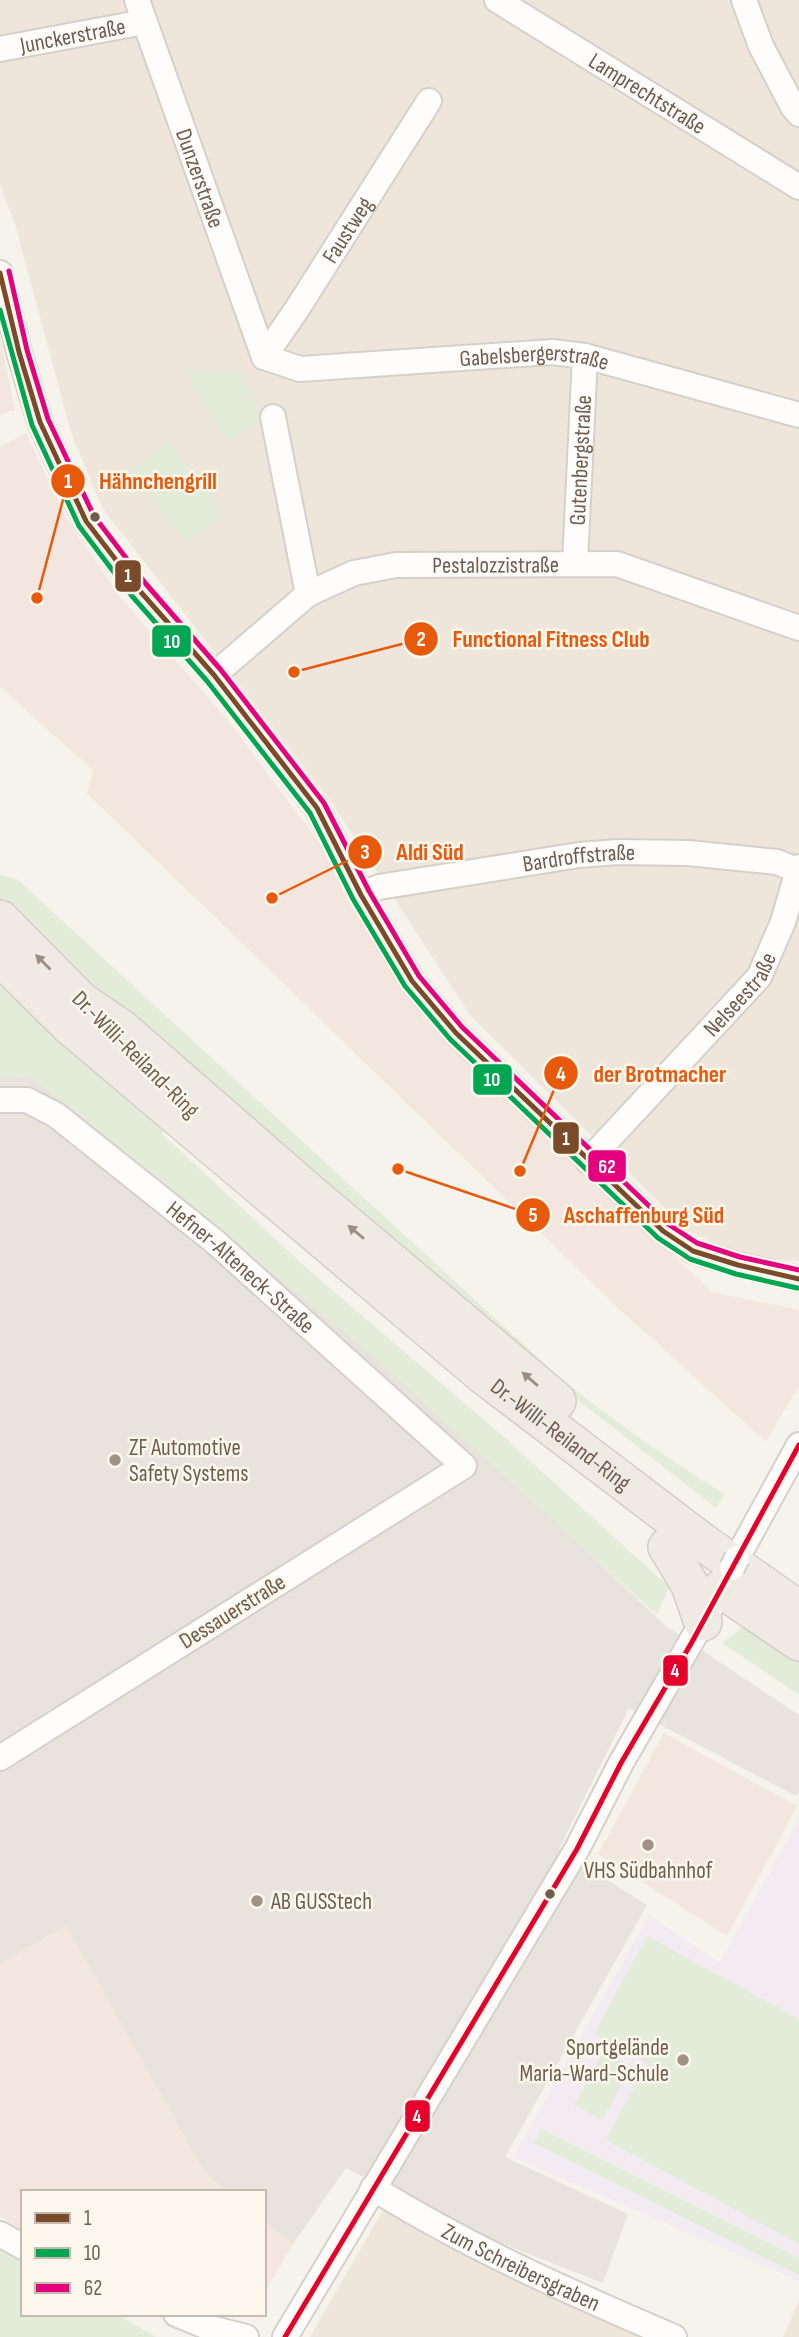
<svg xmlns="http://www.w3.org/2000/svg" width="799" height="2337" font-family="'Sofia Sans Condensed',sans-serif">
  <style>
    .residential { fill: #eee6da }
    .commercial { fill: #f3e6de }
    .industrial { fill: #e8e3dd }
    .education { fill: #f3ebf2 }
    .green { fill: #e2ecd8 }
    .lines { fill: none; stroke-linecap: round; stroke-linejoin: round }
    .minor-casing { stroke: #d5d0ca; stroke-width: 28 }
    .highway-casing { stroke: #d4cec7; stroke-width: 40 }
    .minor { stroke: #fefdfc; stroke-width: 24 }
    .highway { stroke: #f0eae5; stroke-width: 37 }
    .minor-bridge-casing { stroke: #d5d0ca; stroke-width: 28; stroke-linecap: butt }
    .minor-bridge { stroke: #fefdfc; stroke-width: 24 }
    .bus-1-casing { stroke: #fdf8ee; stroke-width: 10 }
    .bus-2-casing { stroke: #fdf8ee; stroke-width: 10 }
    .bus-3-casing { stroke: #fdf8ee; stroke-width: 10 }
    .bus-4-casing { stroke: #fdf8ee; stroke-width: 10 }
    .bus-1 { stroke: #7a4b2a; stroke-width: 5 }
    .bus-2 { stroke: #00a651; stroke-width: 5 }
    .bus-3 { stroke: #e5007d; stroke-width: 5 }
    .bus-4 { stroke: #e4002b; stroke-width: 5 }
    .oneway { fill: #9d8e83 }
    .bus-dot { fill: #715d4e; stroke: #fdf8ee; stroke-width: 2.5 }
    .poi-dot { fill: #a09285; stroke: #fdf8ee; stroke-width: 2.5 }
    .labels { text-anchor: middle; stroke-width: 5; stroke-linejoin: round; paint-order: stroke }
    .street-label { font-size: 23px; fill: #715d4e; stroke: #fdf8ee }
    .poi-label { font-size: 23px; fill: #715d4e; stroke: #fdf8ee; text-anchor: start }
    .leader { fill: none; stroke: #e8590c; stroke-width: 2.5 }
    .callout-dot { fill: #e8590c; stroke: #fdf8ee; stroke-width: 2.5 }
    .mark-label { font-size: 21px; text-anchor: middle; font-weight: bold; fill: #fff }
    .callout-label { font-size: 24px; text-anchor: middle; font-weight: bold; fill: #e8590c; stroke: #fdf8ee; stroke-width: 5; stroke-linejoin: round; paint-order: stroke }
    .line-badge { stroke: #fdf8ee; stroke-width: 2.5 }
    .badge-label { font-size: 19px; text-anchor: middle; font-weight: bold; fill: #fff }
  </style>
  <rect width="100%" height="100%" fill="#f6f3ec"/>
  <path class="residential" d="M0,0H799V1261L743,1258L686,1229L470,1015L330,800L103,509L72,436L16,228L0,184Z
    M384,2208L651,2337H310Z
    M799,2300V2337H783Z"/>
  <path class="commercial" d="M0,337L15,410L0,415Z
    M26,433L67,519L119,596L227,719L327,853L424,1019L712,1292L799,1310V1385L766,1442L616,1306L87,793L94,771L0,687V447Z
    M664,1733L797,1806L727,1936L598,1854Z
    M66,1924L205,2173L228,2192H23V2231L0,2216V1964Z
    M264,2221L293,2244L264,2293Z"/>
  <path class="industrial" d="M27,1075L72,1108L357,1342L522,1490L666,1626L799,1715V1791L796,1796L629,1708L559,1849L647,1905L505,2157L628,2214L603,2283L463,2228L346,2168L293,2244L264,2221V2192H228L205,2173L66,1925L0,1964V1079Z"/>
  <path class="education" d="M799,1819V2281L513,2157L649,1915L720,1962Z"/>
  <path class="green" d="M185,370L241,372L263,421L226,443Z
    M168,441L224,514L186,543L130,471Z
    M0,875L17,879L558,1376C612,1419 666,1459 725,1494L716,1508L434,1287L204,1081L162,1134L312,1273L505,1438L669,1587L657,1615L357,1342L72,1108L27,1075L0,1079Z
    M744,1620L799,1655V1695L722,1643L739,1630Z
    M647,1936L799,2019V2244L606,2140L647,2063L594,2034Z
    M604,2051L631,2067L602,2120L574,2105Z
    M541,2129L799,2258V2275L534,2143Z
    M0,2248L23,2261V2314H116L156,2337H0Z"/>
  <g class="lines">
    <defs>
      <g id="minor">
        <path id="s1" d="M137,0L264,357"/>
        <path id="s2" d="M497,0L799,187"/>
        <path d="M744,0L761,46L793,107L799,114"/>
        <path id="s3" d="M0,49L144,22"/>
        <path d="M0,273L19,352L40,422L86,521L139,590L214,675L317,808L361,895L412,981L456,1033L663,1231L693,1251L738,1265L799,1279"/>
        <path id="s4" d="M264,357L300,369L552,352L585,356L799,415"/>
        <path id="s5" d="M264,357L297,309L429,101"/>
        <path d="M273,417L308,594"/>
        <path id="s6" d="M575,563L585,356"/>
        <path id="s7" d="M214,675L308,594L354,573L396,565L617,564L799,628"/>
        <path id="s8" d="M361,895L379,887L579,855L618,852L688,853L777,862L799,871"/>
        <path id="s9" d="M0,1100H27L56,1115L214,1241L464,1466L0,1758"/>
        <path id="s10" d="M588,1161L759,977L783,922L799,867"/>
        <path d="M737,1558L799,1445"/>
        <path id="s11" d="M373,2188C468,2247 571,2293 674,2337"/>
        <path d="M0,2234L23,2247"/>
        <path d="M176,2314L210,2328L246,2337"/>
        <path d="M285,2337L577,1849L621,1763L710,1609"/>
      </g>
      <g id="highway">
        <path d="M0,919L104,1024"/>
        <path id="s12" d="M0,957L70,1026L483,1375L701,1541L799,1610"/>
        <path d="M87,1005L122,1029L310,1193L557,1401"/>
        <path d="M667,1547L690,1585L703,1622"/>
        <path d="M721,1589L799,1642"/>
      </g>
    </defs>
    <use href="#minor" class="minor-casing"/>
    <use href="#highway" class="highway-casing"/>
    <use href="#minor" class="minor"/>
    <use href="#highway" class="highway"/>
    <defs>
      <path id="minor-bridge" d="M732,1568L737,1558"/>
    </defs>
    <use href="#minor-bridge" class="minor-bridge-casing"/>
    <use href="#minor-bridge" class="minor-bridge"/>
    <defs>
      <path id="bus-1" d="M0,273L19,352L40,422L86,521L139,590L214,675L317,808L361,895L412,981L456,1033L663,1231L693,1251L738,1265L799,1279"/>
      <path id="bus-2" d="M0,310L32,425L79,526L132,596L207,681L310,813L353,899L405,986L450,1039L658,1238L690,1259L736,1274L797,1288"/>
      <path id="bus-3" d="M9,271L27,350L48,419L94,516L146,584L221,670L324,803L369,891L419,976L462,1027L668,1224L697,1243L740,1257L799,1270"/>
      <path id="bus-4" d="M285,2337L577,1849L621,1763L692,1642L799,1445"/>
    </defs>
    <use href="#bus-1" class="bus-1-casing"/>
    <use href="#bus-2" class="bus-2-casing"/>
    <use href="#bus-3" class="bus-3-casing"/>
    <use href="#bus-4" class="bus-4-casing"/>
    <use href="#bus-1" class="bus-1"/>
    <use href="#bus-2" class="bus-2"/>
    <use href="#bus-3" class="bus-3"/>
    <use href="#bus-4" class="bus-4"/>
  </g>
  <defs><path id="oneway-solid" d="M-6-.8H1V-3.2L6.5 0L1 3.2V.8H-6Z" transform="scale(1.75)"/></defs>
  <g class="oneway">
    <use href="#oneway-solid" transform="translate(43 962) rotate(-135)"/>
    <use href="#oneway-solid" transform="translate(356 1232) rotate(-140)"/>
    <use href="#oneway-solid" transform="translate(530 1379) rotate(-139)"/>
  </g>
  <g class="bus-dot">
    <circle cx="95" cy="517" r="6"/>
    <circle cx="550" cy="1894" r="6"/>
  </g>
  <g class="poi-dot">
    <circle cx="115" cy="1460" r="7"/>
    <circle cx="648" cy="1845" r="7"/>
    <circle cx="257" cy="1901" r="7"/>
    <circle cx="683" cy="2060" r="7"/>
  </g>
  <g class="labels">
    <g class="street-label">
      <text dy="8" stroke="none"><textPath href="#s3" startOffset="74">Junckerstraße</textPath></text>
      <text dy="8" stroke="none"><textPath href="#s2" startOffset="177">Lamprechtstraße</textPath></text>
      <text dy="8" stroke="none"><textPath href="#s1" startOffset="189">Dunzerstraße</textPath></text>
      <text dy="8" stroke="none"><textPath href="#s5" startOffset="152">Faustweg</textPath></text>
      <text dy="8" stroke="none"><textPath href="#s4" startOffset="273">Gabelsbergerstraße</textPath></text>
      <text dy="8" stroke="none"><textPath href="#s6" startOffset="103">Gutenbergstraße</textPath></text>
      <text dy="8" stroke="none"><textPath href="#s7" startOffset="317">Pestalozzistraße</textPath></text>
      <text dy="8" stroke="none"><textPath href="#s8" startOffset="222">Bardroffstraße</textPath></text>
      <text dy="8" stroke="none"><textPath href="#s10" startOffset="226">Nelseestraße</textPath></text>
      <text transform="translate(136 1054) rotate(45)" y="8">Dr.-Willi-Reiland-Ring</text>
      <text dy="8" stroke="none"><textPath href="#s9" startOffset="299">Hefner-Alteneck-Straße</textPath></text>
      <text dy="8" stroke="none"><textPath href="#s12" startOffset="737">Dr.-Willi-Reiland-Ring</textPath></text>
      <text transform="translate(232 1611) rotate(-32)" y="8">Dessauerstraße</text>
      <text dy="8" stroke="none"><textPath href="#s11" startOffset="168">Zum Schreibersgraben</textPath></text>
    </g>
    <g class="poi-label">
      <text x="129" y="1455">ZF Automotive<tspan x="129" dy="26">Safety Systems</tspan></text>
      <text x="648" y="1878" text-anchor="middle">VHS Südbahnhof</text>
      <text x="271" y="1909">AB GUSStech</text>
      <text x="669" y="2055" text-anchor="end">Sportgelände<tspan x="669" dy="26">Maria-Ward-Schule</tspan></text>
    </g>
  </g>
  <path class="leader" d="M37 598L68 481M294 672L421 639M272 898L365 852M520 1171L561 1073M398 1169L533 1215"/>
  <g class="callout-dot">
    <circle cx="37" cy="598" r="7"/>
    <circle cx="294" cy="672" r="7"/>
    <circle cx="272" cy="898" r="7"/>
    <circle cx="520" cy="1171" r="7"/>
    <circle cx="398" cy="1169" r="7"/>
    <circle cx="68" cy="481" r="18"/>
    <circle cx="421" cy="639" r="18"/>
    <circle cx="365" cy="852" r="18"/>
    <circle cx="561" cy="1073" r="18"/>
    <circle cx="533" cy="1215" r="18"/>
  </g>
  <g class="mark-label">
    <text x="68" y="488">1</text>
    <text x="421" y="646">2</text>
    <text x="365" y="859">3</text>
    <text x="561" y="1081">4</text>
    <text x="533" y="1222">5</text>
  </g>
  <g class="callout-label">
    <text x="158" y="489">Hähnchengrill</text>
    <text x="551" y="647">Functional Fitness Club</text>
    <text x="430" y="860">Aldi Süd</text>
    <text x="660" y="1082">der Brotmacher</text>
    <text x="644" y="1223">Aschaffenburg Süd</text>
  </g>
  <g class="line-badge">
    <rect x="114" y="559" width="28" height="34" rx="7" fill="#7a4b2a"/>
    <rect x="151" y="624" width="41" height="34" rx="7" fill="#00a651"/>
    <rect x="472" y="1063" width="41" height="33" rx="7" fill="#00a651"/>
    <rect x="552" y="1121" width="28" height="34" rx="7" fill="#7a4b2a"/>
    <rect x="587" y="1149" width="40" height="34" rx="7" fill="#e5007d"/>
    <rect x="662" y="1654" width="27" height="33" rx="7" fill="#e4002b"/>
    <rect x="404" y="2099" width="27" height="34" rx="7" fill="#e4002b"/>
  </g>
  <g class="badge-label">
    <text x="128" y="582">1</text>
    <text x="172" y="648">10</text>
    <text x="492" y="1086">10</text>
    <text x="566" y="1145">1</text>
    <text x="607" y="1173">62</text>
    <text x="675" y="1677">4</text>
    <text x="417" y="2123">4</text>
  </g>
  <rect x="21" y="2190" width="245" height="126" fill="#fdf8ee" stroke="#c5baae" stroke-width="2"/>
  <rect x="35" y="2213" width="35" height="10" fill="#7a4b2a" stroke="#c5baae" stroke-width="2"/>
  <text x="84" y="2225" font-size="21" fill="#715d4e">1</text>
  <rect x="35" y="2248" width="35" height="10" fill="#00a651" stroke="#c5baae" stroke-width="2"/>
  <text x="84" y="2260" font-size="21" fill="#715d4e">10</text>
  <rect x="35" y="2283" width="35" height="10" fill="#e5007d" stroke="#c5baae" stroke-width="2"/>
  <text x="84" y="2295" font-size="21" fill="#715d4e">62</text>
</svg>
